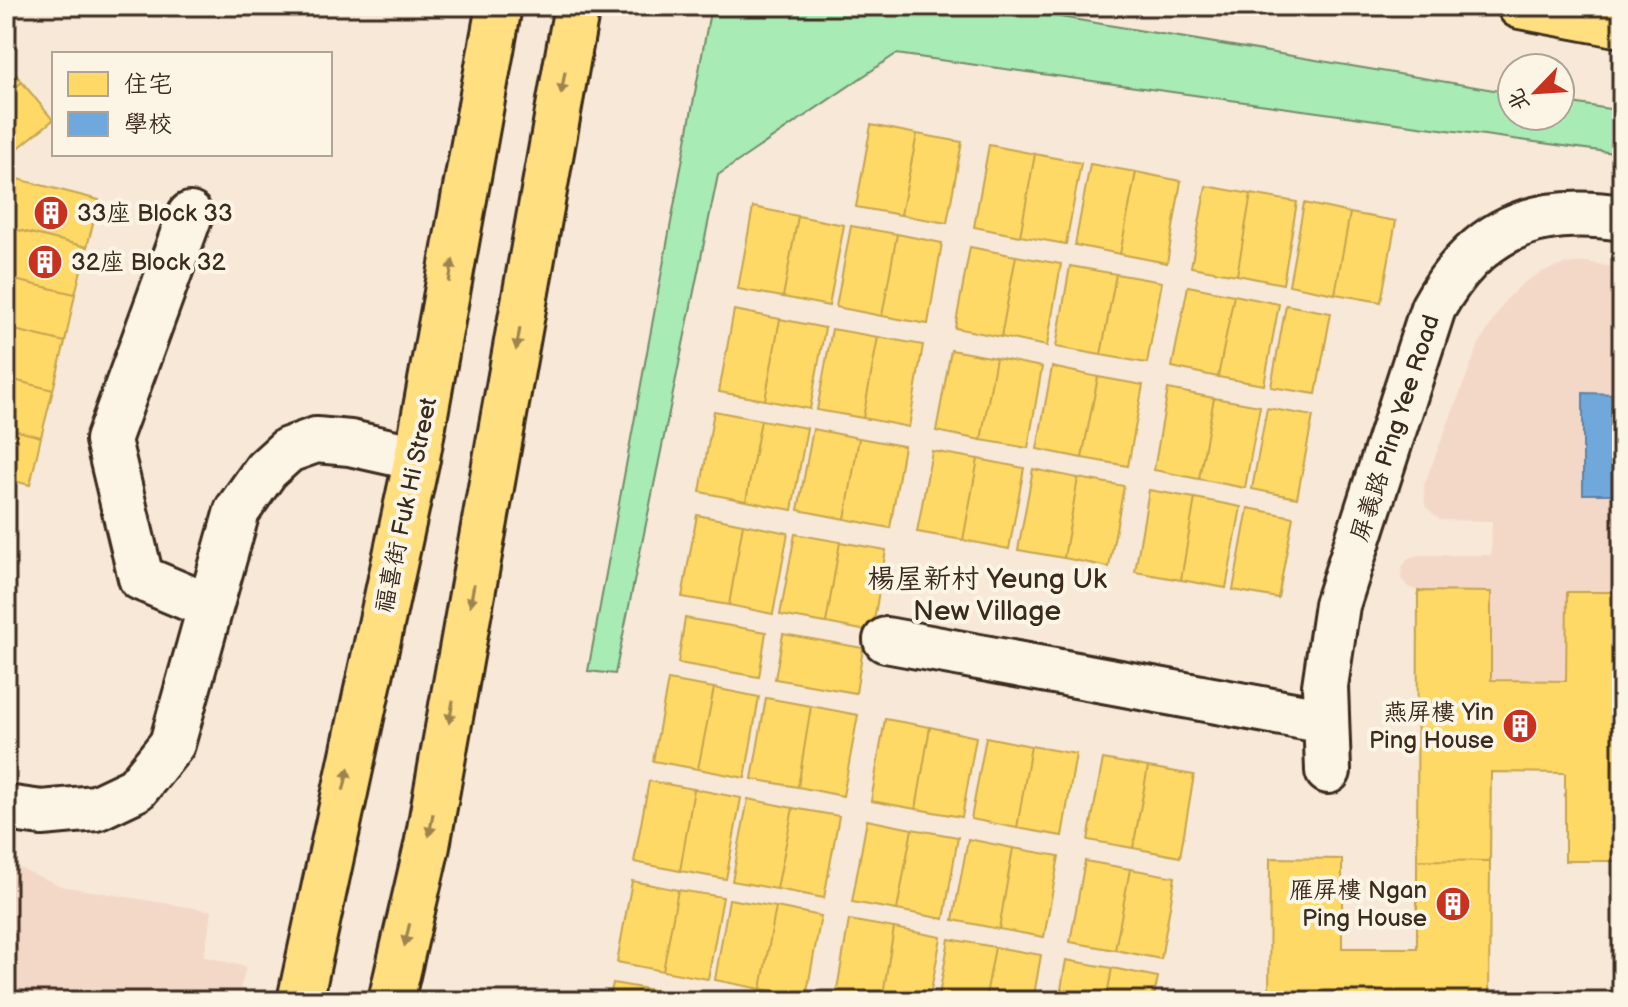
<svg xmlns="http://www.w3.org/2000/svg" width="1628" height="1007" font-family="'Balsamiq Sans','LXGW WenKai TC',sans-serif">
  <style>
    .built { fill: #f4d8c7 }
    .green { fill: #a8ebb5; stroke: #728a6a; stroke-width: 2 }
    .homes { fill: #ffd966; stroke: #c4a450; stroke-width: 2 }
    .schools { fill: #6fa8dc; stroke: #5f82a3; stroke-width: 2 }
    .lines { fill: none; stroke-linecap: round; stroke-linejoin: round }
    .minor-casing { stroke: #3b2a1e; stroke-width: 50 }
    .major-casing { stroke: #3b2a1e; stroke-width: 50 }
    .minor { stroke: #fcf5e5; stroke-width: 44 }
    .major { stroke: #ffdf80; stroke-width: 44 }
    .oneway { fill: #9d844f }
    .labels { text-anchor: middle; stroke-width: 8; stroke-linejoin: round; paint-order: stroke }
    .poi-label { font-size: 24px; fill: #3b2a1e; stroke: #fcf5e5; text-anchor: start }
    .street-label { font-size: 24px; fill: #3b2a1e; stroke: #fcf5e5 }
    .quarter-label { font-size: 28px; fill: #3b2a1e; stroke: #fcf5e5 }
  </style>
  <rect width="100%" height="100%" fill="#f8e8d7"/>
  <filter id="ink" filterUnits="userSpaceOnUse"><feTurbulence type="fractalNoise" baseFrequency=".0125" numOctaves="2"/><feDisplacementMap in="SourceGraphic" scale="16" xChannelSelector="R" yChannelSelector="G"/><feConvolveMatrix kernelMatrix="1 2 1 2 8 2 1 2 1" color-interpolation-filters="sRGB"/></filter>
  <g filter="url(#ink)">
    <path class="built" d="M1588,262L1622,269V592L1567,593L1566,681L1491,680V592L1418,591L1408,587L1401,578L1402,567L1408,559L1418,555H1491L1492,521L1440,520L1425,506L1424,485L1479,344L1505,301L1522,284L1542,272L1565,264Z
      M6,862L61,886L212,911L204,956L246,967L237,1001H6Z"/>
    <path class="green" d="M711,6H995L1512,93V116H1560V101L1622,111V154L896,54L718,175L615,674L588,671Z"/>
    <path class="homes" d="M6,62L22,82L6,95Z
      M22,82L53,120L6,158V95Z
      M871,125L917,134L901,215L856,207Z
      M917,134L962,142L947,223L901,215Z
      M989,145L1035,154L1020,236L974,227Z
      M1035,154L1081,163L1066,244L1020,236Z
      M1090,164L1136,172L1120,254L1075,245Z
      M1136,172L1181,181L1167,263L1120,254Z
      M6,176L99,200L87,247L6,227Z
      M1206,186L1251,194L1237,275L1191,267Z
      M1251,194L1297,202L1283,284L1237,275Z
      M1304,203L1350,213L1335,294L1289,285Z
      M753,207L798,216L783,297L738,289Z
      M1350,213L1396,221L1381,302L1335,294Z
      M798,216L844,225L829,306L783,297Z
      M851,226L897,234L882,316L836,307Z
      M6,227L87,247L75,294L6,278Z
      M897,234L942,243L928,324L882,316Z
      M970,247L1016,256L1001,337L955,328Z
      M1016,256L1061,264L1047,346L1001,337Z
      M1070,266L1116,274L1101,355L1056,347Z
      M1116,274L1162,282L1147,363L1101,355Z
      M6,278L75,294L65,342L6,328Z
      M1188,286L1234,295L1218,377L1172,367Z
      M1234,295L1279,304L1264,385L1218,377Z
      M1286,305L1331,313L1316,394L1271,387Z
      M734,310L780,319L765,400L719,392Z
      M780,319L825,328L810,409L765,400Z
      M6,328L65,342L53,390L6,378Z
      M832,329L878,337L863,418L817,410Z
      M878,337L923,345L909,427L863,418Z
      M951,350L996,358L981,440L936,431Z
      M996,358L1042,367L1028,448L981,440Z
      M1052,367L1098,377L1082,458L1037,449Z
      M1098,377L1143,385L1128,466L1082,458Z
      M6,378L53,390L41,437L6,428Z
      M1168,389L1214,398L1199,479L1154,470Z
      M1214,398L1260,406L1245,488L1199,479Z
      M1267,408L1313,416L1297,498L1252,489Z
      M714,411L761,420L746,501L700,492Z
      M761,420L807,428L792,510L746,501Z
      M6,428L41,437L30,485L6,479Z
      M813,429L859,438L845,519L798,510Z
      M859,438L904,446L890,528L845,519Z
      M932,451L978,459L963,540L917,532Z
      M978,459L1024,468L1009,549L963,540Z
      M1033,469L1078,478L1064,558L1018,550Z
      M1078,478L1124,486L1109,567L1064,558Z
      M1149,490L1195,498L1181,580L1135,572Z
      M1195,498L1241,507L1226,588L1181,580Z
      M1248,508L1293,517L1278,598L1233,590Z
      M697,515L743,524L729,605L682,597Z
      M743,524L788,533L773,614L729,605Z
      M795,534L840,542L826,623L780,615Z
      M840,542L886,550L872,632L826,623Z
      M1418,591L1491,592V680L1566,681L1567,592H1622V861H1565V773L1491,772L1490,861L1417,860Z
      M685,618L766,632L759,677L678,663Z
      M783,634L863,648L856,693L775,679Z
      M668,680L714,688L698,769L653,761Z
      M714,688L759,697L745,778L698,769Z
      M766,698L811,706L798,787L752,779Z
      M811,706L858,715L843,796L798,787Z
      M885,719L930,727L916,809L871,801Z
      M930,727L976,737L962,817L916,809Z
      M986,737L1031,746L1017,828L971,819Z
      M1031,746L1076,754L1062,836L1017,828Z
      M1103,759L1148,767L1133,848L1088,840Z
      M1148,767L1194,775L1180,857L1133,848Z
      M649,781L694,789L680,871L634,862Z
      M694,789L741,798L726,879L680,871Z
      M748,799L793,808L777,889L732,881Z
      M793,808L839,816L824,898L777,889Z
      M867,820L912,829L897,910L852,902Z
      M912,829L958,837L944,919L897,910Z
      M968,839L1013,848L999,929L953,920Z
      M1013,848L1059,856L1044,937L999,929Z
      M1270,858L1342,859V948H1417V860L1490,861L1489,1001H1269Z
      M1085,861L1130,869L1115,950L1070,942Z
      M1130,869L1175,877L1161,959L1115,950Z
      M632,881L678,890L663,971L617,962Z
      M678,890L723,897L708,979L663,971Z
      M729,899L776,907L761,989L715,980Z
      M776,907L821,916L806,997L761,989Z
      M849,920L894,928L882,1001H835Z
      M894,928L941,937L929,1001H882Z
      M949,939L995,947L985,1001H938Z
      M995,947L1041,955L1033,1001H985Z
      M1066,960L1112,968L1106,1001H1059Z
      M1112,968L1158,977L1153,1001H1106Z
      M613,983L659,991L657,1001H609Z
      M659,991L704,1000V1001H657Z"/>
    <path class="schools" d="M1583,393L1622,394V494H1583Z"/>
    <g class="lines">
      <defs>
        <path id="minor" d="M190,215L108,440L141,578L210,607
          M886,640L1326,721
          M1328,771L1325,686L1337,605L1433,308C1476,230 1534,204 1622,218
          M6,808L42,813L96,808L136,789L172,744L237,511L266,470L288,450L316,440L350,443L417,458"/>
        <path id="major" d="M1520,6L1622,25
          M300,1001L417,458L499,6
          M391,1001L427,846L577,6"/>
      </defs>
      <use href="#minor" class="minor-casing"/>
      <use href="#major" class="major-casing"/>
      <use href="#minor" class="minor"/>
      <use href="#major" class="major"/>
    </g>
    <defs><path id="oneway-solid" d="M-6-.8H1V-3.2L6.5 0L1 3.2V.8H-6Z" transform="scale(2)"/></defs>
    <g class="oneway">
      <use href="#oneway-solid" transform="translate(563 83) rotate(100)"/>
      <use href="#oneway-solid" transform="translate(451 271) rotate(-80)"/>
      <use href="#oneway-solid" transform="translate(518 339) rotate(100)"/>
      <use href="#oneway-solid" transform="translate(472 595) rotate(100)"/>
      <use href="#oneway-solid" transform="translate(451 712) rotate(100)"/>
      <use href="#oneway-solid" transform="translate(346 779) rotate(-77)"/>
      <use href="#oneway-solid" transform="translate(431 825) rotate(100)"/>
      <use href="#oneway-solid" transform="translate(407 935) rotate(103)"/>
    </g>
  </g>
  <defs>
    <symbol id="building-disc" viewBox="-11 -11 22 22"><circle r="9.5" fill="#c8321e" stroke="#fcf5e5"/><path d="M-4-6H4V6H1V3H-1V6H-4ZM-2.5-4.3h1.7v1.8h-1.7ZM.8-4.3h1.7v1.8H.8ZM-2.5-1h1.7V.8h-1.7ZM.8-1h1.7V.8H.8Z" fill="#fff"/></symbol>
  </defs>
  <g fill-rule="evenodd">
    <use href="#building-disc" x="31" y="193" width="40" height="40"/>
    <use href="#building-disc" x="25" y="242" width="40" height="40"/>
    <use href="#building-disc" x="1500" y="706" width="40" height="40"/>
    <use href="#building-disc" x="1433" y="884" width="40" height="40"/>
  </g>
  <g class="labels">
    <g class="poi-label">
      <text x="77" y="221">33座 Block 33</text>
      <text x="71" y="270">32座 Block 32</text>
      <text x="1494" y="720" text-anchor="end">燕屏樓 Yin<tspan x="1494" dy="28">Ping House</tspan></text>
      <text x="1427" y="898" text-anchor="end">雁屏樓 Ngan<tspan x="1427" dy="28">Ping House</tspan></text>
    </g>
    <g class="street-label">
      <text transform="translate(1395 428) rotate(-72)" y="8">屏義路 Ping Yee Road</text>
      <text transform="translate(406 505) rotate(-78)" y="8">福喜街 Fuk Hi Street</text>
    </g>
    <g class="quarter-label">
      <text x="987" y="588">楊屋新村 Yeung Uk<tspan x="987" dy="32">New Village</tspan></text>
    </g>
  </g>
  <rect width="1628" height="1007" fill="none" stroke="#fcf5e5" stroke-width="32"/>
  <rect x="16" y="16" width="1596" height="975" fill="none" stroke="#3b2a1e" stroke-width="3" filter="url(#ink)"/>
  <rect x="52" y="52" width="280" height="104" fill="#fcf5e5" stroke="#afa495" stroke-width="2"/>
  <rect x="68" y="72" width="40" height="24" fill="#ffd966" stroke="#afa495" stroke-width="2"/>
  <text x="124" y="92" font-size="24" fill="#3b2a1e">住宅</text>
  <rect x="68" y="112" width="40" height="24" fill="#6fa8dc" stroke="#afa495" stroke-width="2"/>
  <text x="124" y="132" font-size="24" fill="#3b2a1e">學校</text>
  <g transform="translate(1536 92) rotate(245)"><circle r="38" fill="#fcf5e5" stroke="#afa495" stroke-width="2"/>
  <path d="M0-6L14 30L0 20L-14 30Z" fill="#c8321e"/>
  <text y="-12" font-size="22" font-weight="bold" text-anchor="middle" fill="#3b2a1e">北</text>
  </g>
</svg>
